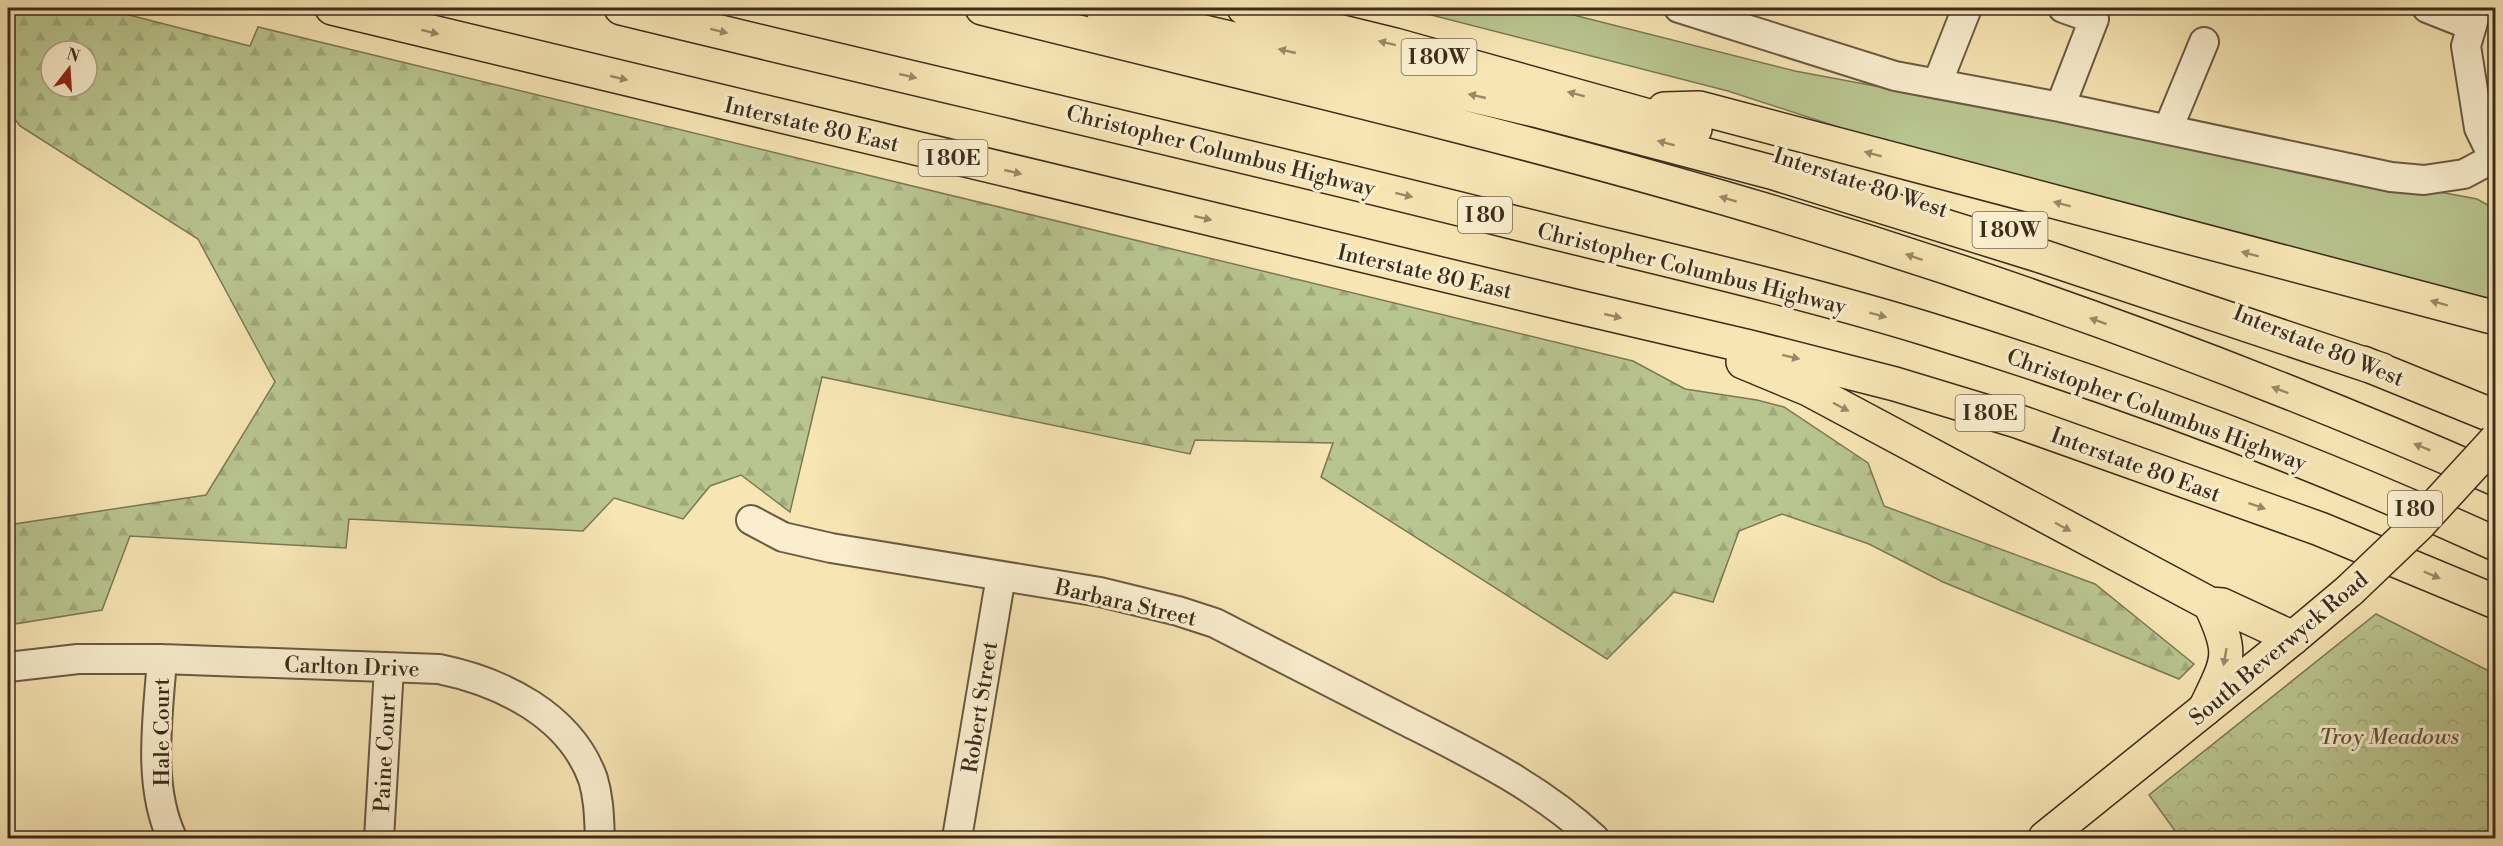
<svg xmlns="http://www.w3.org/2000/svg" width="2503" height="846" font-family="'Libre Bodoni',serif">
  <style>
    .grass { fill: #b9c58f; stroke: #7b7856; stroke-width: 1.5 }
    .forest { fill: url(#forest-firs); stroke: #7b7856; stroke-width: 1.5; fill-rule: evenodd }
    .park { fill: url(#park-crowns); stroke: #7b7856; stroke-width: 1.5 }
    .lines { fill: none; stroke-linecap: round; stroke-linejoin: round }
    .minor-casing { stroke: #6c5a42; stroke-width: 32 }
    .major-casing { stroke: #3d2c1c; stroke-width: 36 }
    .highway-casing { stroke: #3d2c1c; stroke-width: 36 }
    .minor { stroke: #faeece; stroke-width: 28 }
    .major { stroke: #f7e5b4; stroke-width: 33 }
    .highway { stroke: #f7e5b4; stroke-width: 33 }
    .major-bridge-casing { stroke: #3d2c1c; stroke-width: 36; stroke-linecap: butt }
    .major-bridge { stroke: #f7e5b4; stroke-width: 33 }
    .oneway { fill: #9a8868 }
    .labels { text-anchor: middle; stroke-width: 6; stroke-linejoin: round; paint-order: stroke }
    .shield { fill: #faeece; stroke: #766651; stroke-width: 1.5 }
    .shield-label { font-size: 21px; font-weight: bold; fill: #3d2c1c }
    .street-label { font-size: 22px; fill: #3d2c1c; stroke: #faeece }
    .park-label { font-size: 22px; font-style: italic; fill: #5c5239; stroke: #faeece }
  </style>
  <defs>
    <pattern id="forest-firs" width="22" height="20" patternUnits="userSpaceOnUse" patternTransform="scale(1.5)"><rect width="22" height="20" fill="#b9c58f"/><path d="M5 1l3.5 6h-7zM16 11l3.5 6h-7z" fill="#a0a97b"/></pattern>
    <pattern id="park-crowns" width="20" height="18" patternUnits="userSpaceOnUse" patternTransform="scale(1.5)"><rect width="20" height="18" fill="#b9c58f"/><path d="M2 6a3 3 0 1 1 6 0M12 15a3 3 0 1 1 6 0" fill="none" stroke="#a0a97b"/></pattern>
  </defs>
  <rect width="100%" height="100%" fill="#f7e5b4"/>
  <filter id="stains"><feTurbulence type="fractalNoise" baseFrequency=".00333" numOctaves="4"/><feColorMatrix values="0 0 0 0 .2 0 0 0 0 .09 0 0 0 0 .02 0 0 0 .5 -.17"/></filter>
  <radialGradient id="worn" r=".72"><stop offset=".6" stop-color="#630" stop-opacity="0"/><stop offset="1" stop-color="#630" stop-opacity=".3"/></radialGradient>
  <path class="grass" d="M1404,8H1546L1795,71L2477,199L2495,209V304L1967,169L1728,91Z"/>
  <path class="forest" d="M8,8H102L250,46L258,27L1633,361L1685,389L1757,400L1784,407L1868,463L1884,506L2095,584L2194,664L2179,679L1943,582L1869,544L1782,514L1739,531L1713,602L1674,592L1607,659L1321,477L1333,443L1195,440L1190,454L822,377L790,512L741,475L710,486L683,519L614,498L583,531L349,519L346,548L130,536L102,610L8,625V525L206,495L275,382L198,239L20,126L8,110ZM51,51H87V87H51Z"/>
  <path class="park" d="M2376,614L2495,674V838H2177L2178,835L2149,795Z"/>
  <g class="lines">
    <defs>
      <path id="minor" d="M1679,8L1895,76L2060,107L2391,177L2424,180L2464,174L2492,159
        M2427,8L2470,25
        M2477,8L2466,46L2479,128L2496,163
        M1937,84L1967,8
        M2060,107L2094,19L2063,8
        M2168,129L2204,42
        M751,520L783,537L831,548L1100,592L1178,611L1215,623C1279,656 1342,688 1406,721C1473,755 1539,787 1594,838
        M162,659C158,717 147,784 172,838
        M8,667L78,659H162L439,669C502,682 570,715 593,779C599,799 599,818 600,838
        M379,838L389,668
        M957,838L1001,576"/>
      <path id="major" d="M2045,838L2293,638L2350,590"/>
      <path id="highway" d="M332,8L1574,306L1750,347L1895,384L2017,421L2320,529L2496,602
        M621,8C917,80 1213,147 1508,221C1648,256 1789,287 1927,329C2120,388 2311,460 2496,544
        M982,8C1229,70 1479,127 1724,198C1986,274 2245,369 2496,479
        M1102,8L1539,111L1771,172L2041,256L2382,370
        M1244,8L1395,45L1695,129
        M1664,109L1699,108L2496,318
        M1743,362L1808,389L2210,604L2222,605L2293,638
        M2363,363L2496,417
        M2205,709C2228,660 2235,656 2210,604"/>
    </defs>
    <use href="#minor" class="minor-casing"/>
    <use href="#major" class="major-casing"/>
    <use href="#highway" class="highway-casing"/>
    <use href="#minor" class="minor"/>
    <use href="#major" class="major"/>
    <use href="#highway" class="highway"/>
    <defs>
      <path id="major-bridge" d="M2350,590L2418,525L2496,440"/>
    </defs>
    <use href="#major-bridge" class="major-bridge-casing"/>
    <use href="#major-bridge" class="major-bridge"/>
  </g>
  <defs><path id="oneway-solid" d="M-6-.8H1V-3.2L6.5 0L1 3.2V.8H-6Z" transform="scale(1.5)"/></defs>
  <g class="oneway">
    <use href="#oneway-solid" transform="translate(719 31) rotate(14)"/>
    <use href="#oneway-solid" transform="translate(430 32) rotate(14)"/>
    <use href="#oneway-solid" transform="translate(1387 43) rotate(-166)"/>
    <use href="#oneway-solid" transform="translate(1287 51) rotate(-167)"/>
    <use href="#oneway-solid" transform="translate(908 76) rotate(13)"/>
    <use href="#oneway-solid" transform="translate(619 78) rotate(13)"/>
    <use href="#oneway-solid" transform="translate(1576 94) rotate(-165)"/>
    <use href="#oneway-solid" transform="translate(1477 96) rotate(-167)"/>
    <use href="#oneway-solid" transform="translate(1666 143) rotate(-165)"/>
    <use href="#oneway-solid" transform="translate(1873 154) rotate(-165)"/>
    <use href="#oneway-solid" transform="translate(1013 172) rotate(13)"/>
    <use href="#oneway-solid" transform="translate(1404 195) rotate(14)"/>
    <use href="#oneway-solid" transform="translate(1728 199) rotate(-164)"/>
    <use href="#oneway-solid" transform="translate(2062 204) rotate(-165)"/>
    <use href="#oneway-solid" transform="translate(1203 218) rotate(13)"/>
    <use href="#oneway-solid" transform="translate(2250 254) rotate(-165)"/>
    <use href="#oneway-solid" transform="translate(1914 257) rotate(-161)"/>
    <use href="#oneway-solid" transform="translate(2439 303) rotate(-165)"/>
    <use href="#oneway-solid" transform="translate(1878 315) rotate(15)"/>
    <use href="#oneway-solid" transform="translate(1613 316) rotate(13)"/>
    <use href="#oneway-solid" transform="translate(2098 321) rotate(-160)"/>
    <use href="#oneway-solid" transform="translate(1791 357) rotate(14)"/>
    <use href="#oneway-solid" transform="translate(2280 390) rotate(-159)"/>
    <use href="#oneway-solid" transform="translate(1841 407) rotate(28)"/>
    <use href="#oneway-solid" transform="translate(2422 447) rotate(-158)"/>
    <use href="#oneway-solid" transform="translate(2257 506) rotate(19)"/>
    <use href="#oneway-solid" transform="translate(2063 527) rotate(28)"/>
    <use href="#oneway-solid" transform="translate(2432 575) rotate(23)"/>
    <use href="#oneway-solid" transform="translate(2225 657) rotate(100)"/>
  </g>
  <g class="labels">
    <g class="shield">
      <rect x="1401.5" y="39" width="75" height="36" rx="4.5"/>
      <rect x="918.5" y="140" width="69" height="36" rx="4.5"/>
      <rect x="1458" y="197" width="54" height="36" rx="4.5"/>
      <rect x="1972.5" y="212" width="75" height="36" rx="4.5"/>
      <rect x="1955.5" y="395" width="69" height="36" rx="4.5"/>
      <rect x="2388" y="491" width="54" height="36" rx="4.5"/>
    </g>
    <g class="shield-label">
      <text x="1439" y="64">I 80W</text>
      <text x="953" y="165">I 80E</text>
      <text x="1485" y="222">I 80</text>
      <text x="2010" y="237">I 80W</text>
      <text x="1990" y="420">I 80E</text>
      <text x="2415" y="516">I 80</text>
    </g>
    <g class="street-label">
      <text transform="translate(812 124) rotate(13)" y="8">Interstate 80 East</text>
      <text transform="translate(1221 150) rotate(14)" y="8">Christopher Columbus Highway</text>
      <text transform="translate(1861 182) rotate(18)" y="8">Interstate 80 West</text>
      <text transform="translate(1692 268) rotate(14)" y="8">Christopher Columbus Highway</text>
      <text transform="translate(1425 271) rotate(13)" y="8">Interstate 80 East</text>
      <text transform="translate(2319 345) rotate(22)" y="8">Interstate 80 West</text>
      <text transform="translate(2157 409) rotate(20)" y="8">Christopher Columbus Highway</text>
      <text transform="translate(2136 464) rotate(20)" y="8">Interstate 80 East</text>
      <text transform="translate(1126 602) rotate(13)" y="8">Barbara Street</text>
      <text transform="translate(2278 648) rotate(-40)" y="8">South Beverwyck Road</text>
      <text transform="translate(352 666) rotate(2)" y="8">Carlton Drive</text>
      <text transform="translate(979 707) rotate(-81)" y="8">Robert Street</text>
      <text transform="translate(161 732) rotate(-90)" y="8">Hale Court</text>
      <text transform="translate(384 753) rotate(-87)" y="8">Paine Court</text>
    </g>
    <g class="park-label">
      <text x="2389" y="744">Troy Meadows</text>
    </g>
  </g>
  <rect width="2503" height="846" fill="none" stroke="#f7e5b4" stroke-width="30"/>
  <rect x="9" y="9" width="2485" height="828" fill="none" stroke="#3d2c1c" stroke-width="3"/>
  <rect x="15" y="15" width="2473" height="816" fill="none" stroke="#3d2c1c" stroke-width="1.5"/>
  <g transform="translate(69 69) rotate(17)"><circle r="28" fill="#faeece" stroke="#aea087" stroke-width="1.5"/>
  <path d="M0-4.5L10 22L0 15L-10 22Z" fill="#8f2418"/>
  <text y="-9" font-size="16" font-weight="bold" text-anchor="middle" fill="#3d2c1c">N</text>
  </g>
  <rect width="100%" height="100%" filter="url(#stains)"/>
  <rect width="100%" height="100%" fill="url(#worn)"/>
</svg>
